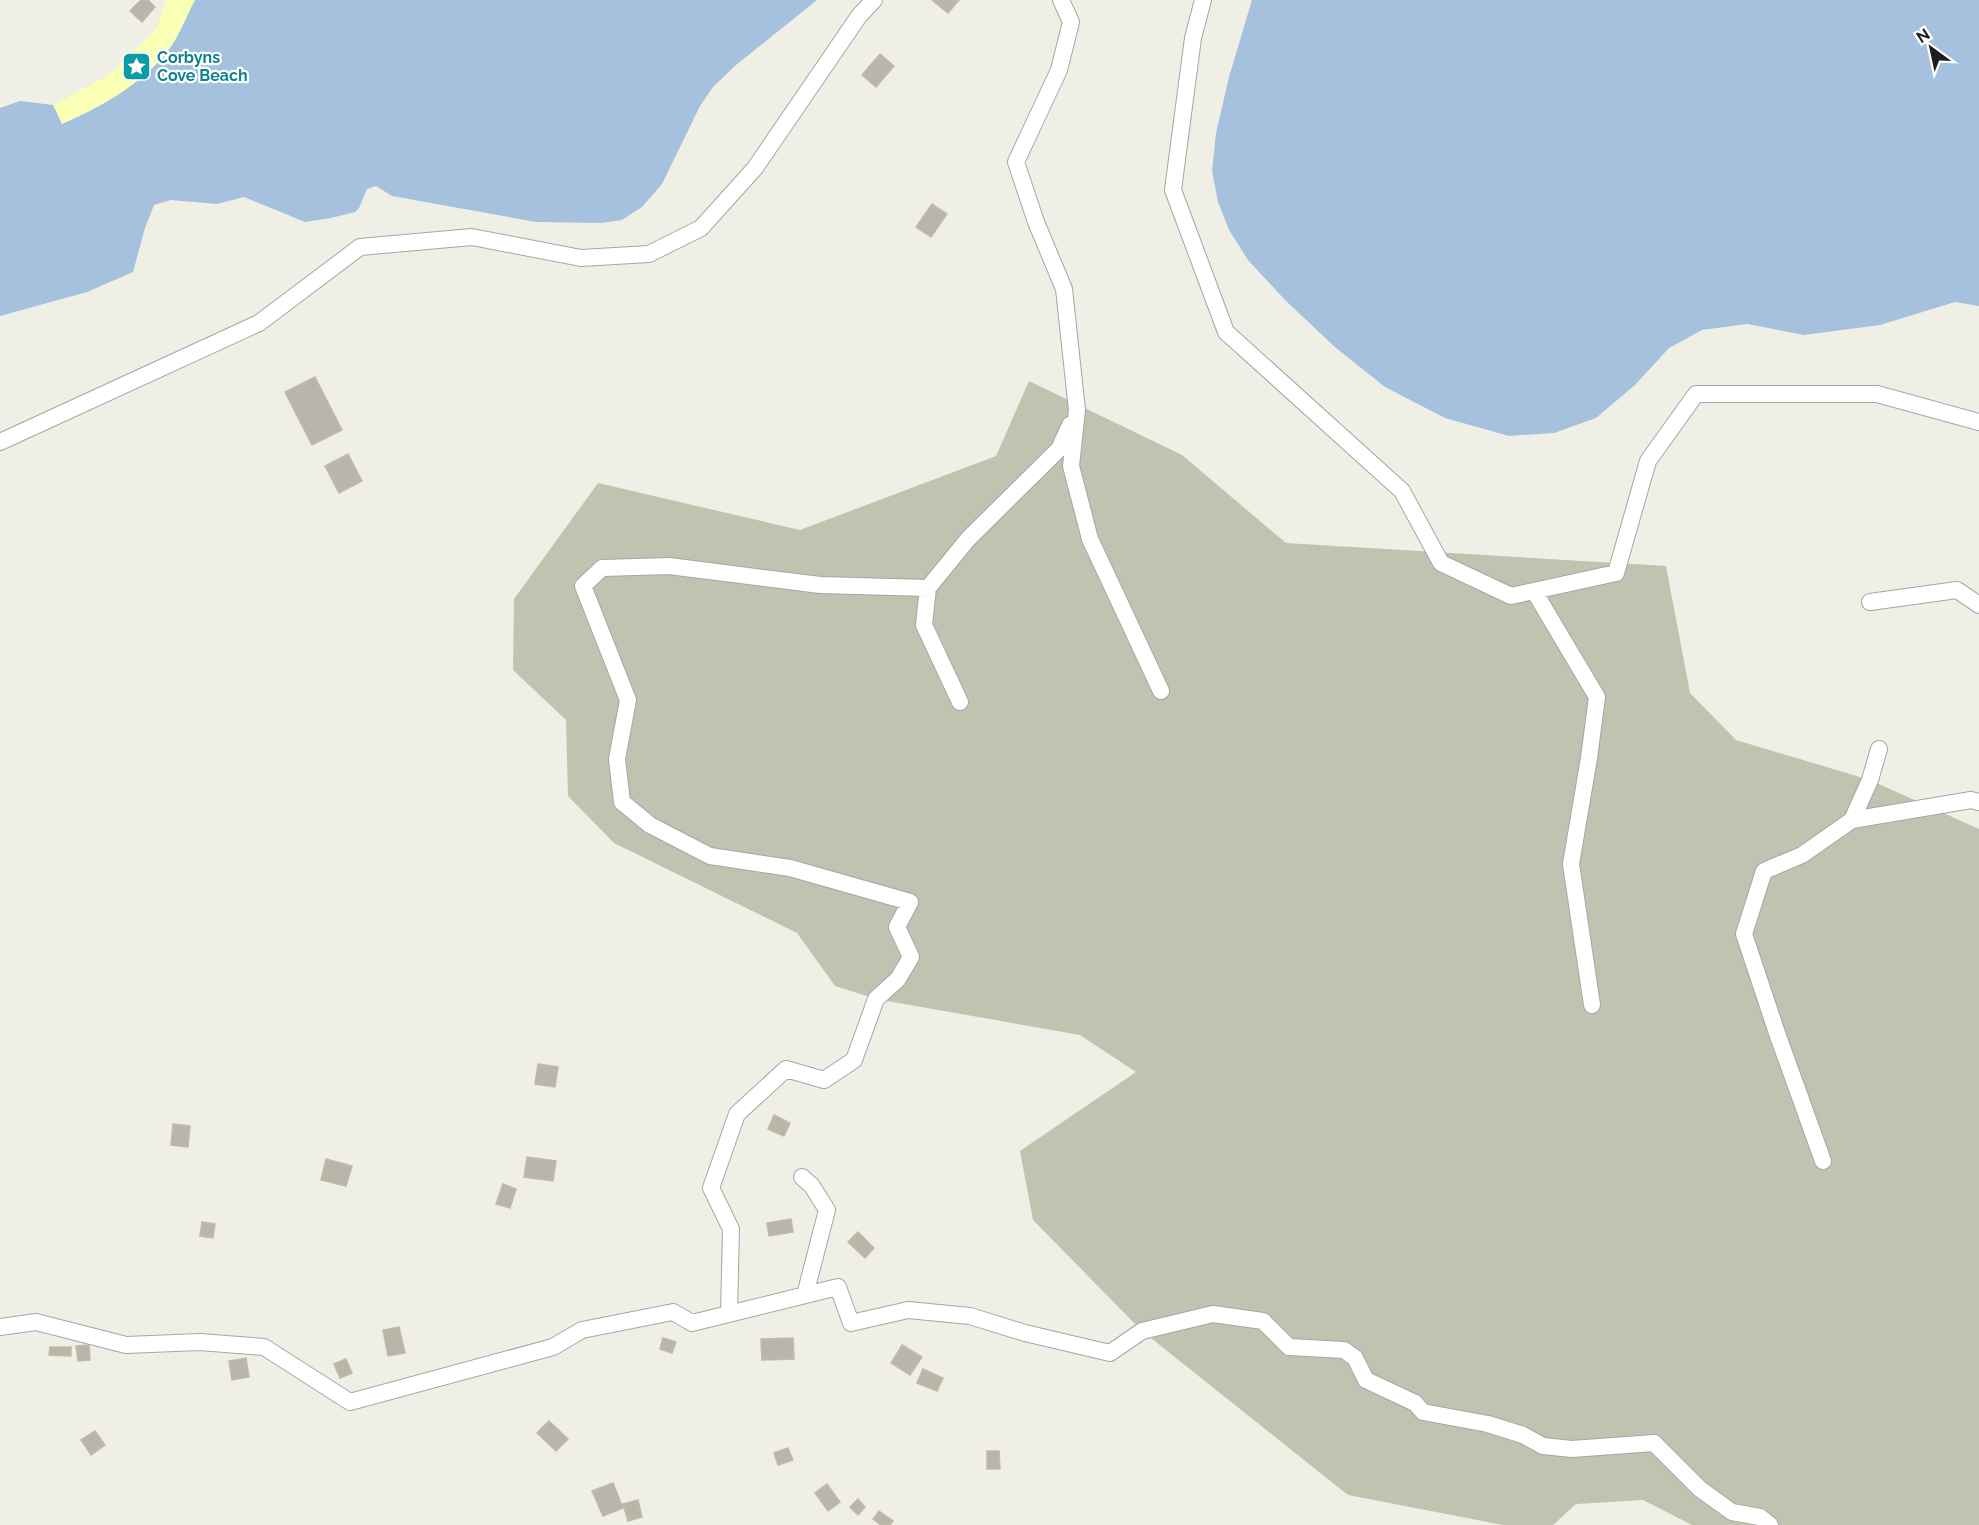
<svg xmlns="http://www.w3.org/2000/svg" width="1979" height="1525" font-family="Raleway,sans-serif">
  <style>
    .construction { fill: #bfc4b0 }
    .sand { fill: #f9ffb4 }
    .water { fill: #a5c1dd }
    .building { fill: #b9b5aa; stroke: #c1baa7; stroke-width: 1.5 }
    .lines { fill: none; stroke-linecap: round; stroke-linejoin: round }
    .minor-casing { stroke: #a6a6a6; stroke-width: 18 }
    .minor { stroke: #fff; stroke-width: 16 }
    .labels { text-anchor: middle; stroke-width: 4.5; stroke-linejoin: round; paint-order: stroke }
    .culture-label { font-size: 16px; font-weight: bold; fill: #0d838f; stroke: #fff; text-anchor: start }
  </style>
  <rect width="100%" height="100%" fill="#f0efe5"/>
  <path class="construction" d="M1029,381L1182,455L1286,543L1666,566L1690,693L1736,740L1870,780L1979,829V1525H1692L1643,1500L1576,1504L1553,1525H1503L1348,1495L1142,1331L1033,1220L1020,1151L1136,1072L1080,1035L876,999L835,986L797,933L614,843L568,796L566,720L513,670L514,599L598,483L800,530L996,456Z"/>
  <path class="sand" d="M166,0H195C185,19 177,42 163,57C135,88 100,108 62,124L53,105L109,75L157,28Z"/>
  <path class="water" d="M195,0H817L736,65L713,87L700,106L662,184L642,207L622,220L601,223L536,222L392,196L376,186L367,189L359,208L355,212L331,218L305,222L244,197L217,204L171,200L154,205L145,228L133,272L87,292L0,316V108L20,101L53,105L62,124C99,108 135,88 163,57C177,42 185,19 195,0Z
    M1252,0H1979V306L1955,302L1880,325L1804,335L1747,324L1702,330L1669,348L1635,385L1596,418L1554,433L1509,436L1445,418L1385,387L1336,348L1286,301L1248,260L1229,230L1218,202L1212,171L1216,133L1229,77Z"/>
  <path class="building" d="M141,0H148L155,7L142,22L130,11Z
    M932,0H959L948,13Z
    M880,54L894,66L876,87L862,75Z
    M932,204L947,214L931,237L916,227Z
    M315,377L342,430L312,445L285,392Z
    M348,454L362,481L339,493L325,466Z
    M538,1064L558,1067L555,1087L535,1084Z
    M774,1115L790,1123L784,1136L768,1129Z
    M173,1124L190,1126L188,1147L171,1145Z
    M527,1157L556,1161L553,1181L524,1177Z
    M326,1159L352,1166L346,1186L321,1180Z
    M503,1184L516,1189L510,1208L496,1204Z
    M791,1219L793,1232L769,1236L767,1223Z
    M202,1222L215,1224L213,1238L200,1236Z
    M858,1232L874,1248L865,1258L848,1242Z
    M399,1327L405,1353L388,1356L383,1330Z
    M663,1338L676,1342L672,1353L660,1349Z
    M793,1338L794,1359L762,1360L761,1339Z
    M89,1345L90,1360L78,1361L76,1346Z
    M902,1345L922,1357L910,1375L891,1363Z
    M50,1347H71V1356L49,1355Z
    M246,1358L249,1377L232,1380L229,1361Z
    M346,1359L352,1373L340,1378L334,1364Z
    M923,1369L943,1378L937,1391L917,1383Z
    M549,1421L568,1439L556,1451L537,1433Z
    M95,1431L105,1445L91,1455L81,1440Z
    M788,1448L793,1460L778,1465L774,1453Z
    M987,1451H999L1000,1469H987Z
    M613,1483L623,1508L603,1516L592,1491Z
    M827,1484L840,1502L828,1511L815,1493Z
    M858,1499L865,1507L858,1515L850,1507Z
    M638,1500L642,1517L628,1521L623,1504Z
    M879,1511L893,1521L890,1525H881L873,1519Z"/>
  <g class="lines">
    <defs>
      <path id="minor" d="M1061,0L1071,22L1059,70L1016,162L1036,222L1064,289L1077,410L1071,466L1090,539L1161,691
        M1203,0L1193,38L1173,190L1226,332L1402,491L1441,563L1511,596L1616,573L1648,461L1696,394H1877L1979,422
        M0,442L259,323L360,247L472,237L581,258L649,254L701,228L755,168L859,16L874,0
        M1534,591L1597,697L1589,758L1571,864L1592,1005
        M1870,602L1957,590L1979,605
        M960,702L924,625L928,588L968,539L1059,449L1070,425
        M1852,820L1870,780L1879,749
        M1823,1161L1778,1036L1744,934L1764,871L1802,855L1852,820L1971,800L1979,802
        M802,1177L812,1186L827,1210L805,1295
        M729,1313L731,1229L711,1188L737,1114L786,1069L824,1080L854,1060L876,999L898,979L911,957L897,927L910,902L790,868L710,856L650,825L622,802L617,759L628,700L583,586L602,568L669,566L820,585L928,588
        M0,1327L36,1322L126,1345L200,1342L264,1347L350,1402L553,1347L582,1330L673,1312L692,1323L838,1287L851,1323L908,1310L970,1316L1025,1333L1110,1353L1142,1331L1213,1314L1263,1321L1289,1347L1344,1350L1355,1358L1366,1380L1415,1403L1423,1412L1488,1424L1523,1435L1543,1446L1572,1449L1654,1443L1700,1489L1732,1512L1760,1517L1770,1525"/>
    </defs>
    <use href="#minor" class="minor-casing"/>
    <use href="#minor" class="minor"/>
  </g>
  <defs>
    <symbol id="sight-square" viewBox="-11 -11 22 22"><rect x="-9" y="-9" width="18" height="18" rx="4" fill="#0f9aa8" stroke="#fff"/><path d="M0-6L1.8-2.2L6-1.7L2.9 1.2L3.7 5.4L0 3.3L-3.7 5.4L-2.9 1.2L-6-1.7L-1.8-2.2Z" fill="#fff"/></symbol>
  </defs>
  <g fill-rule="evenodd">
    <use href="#sight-square" x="120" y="50" width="33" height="33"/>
  </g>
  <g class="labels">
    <g class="culture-label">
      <text x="157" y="63">Corbyns<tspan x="157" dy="18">Cove Beach</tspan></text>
    </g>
  </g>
  <g transform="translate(1931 48) rotate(327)" stroke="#ffffff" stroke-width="4.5" paint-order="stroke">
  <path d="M0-4.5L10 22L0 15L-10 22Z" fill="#1f1f1f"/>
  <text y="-9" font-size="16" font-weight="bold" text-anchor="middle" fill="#1f1f1f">N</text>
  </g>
</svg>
